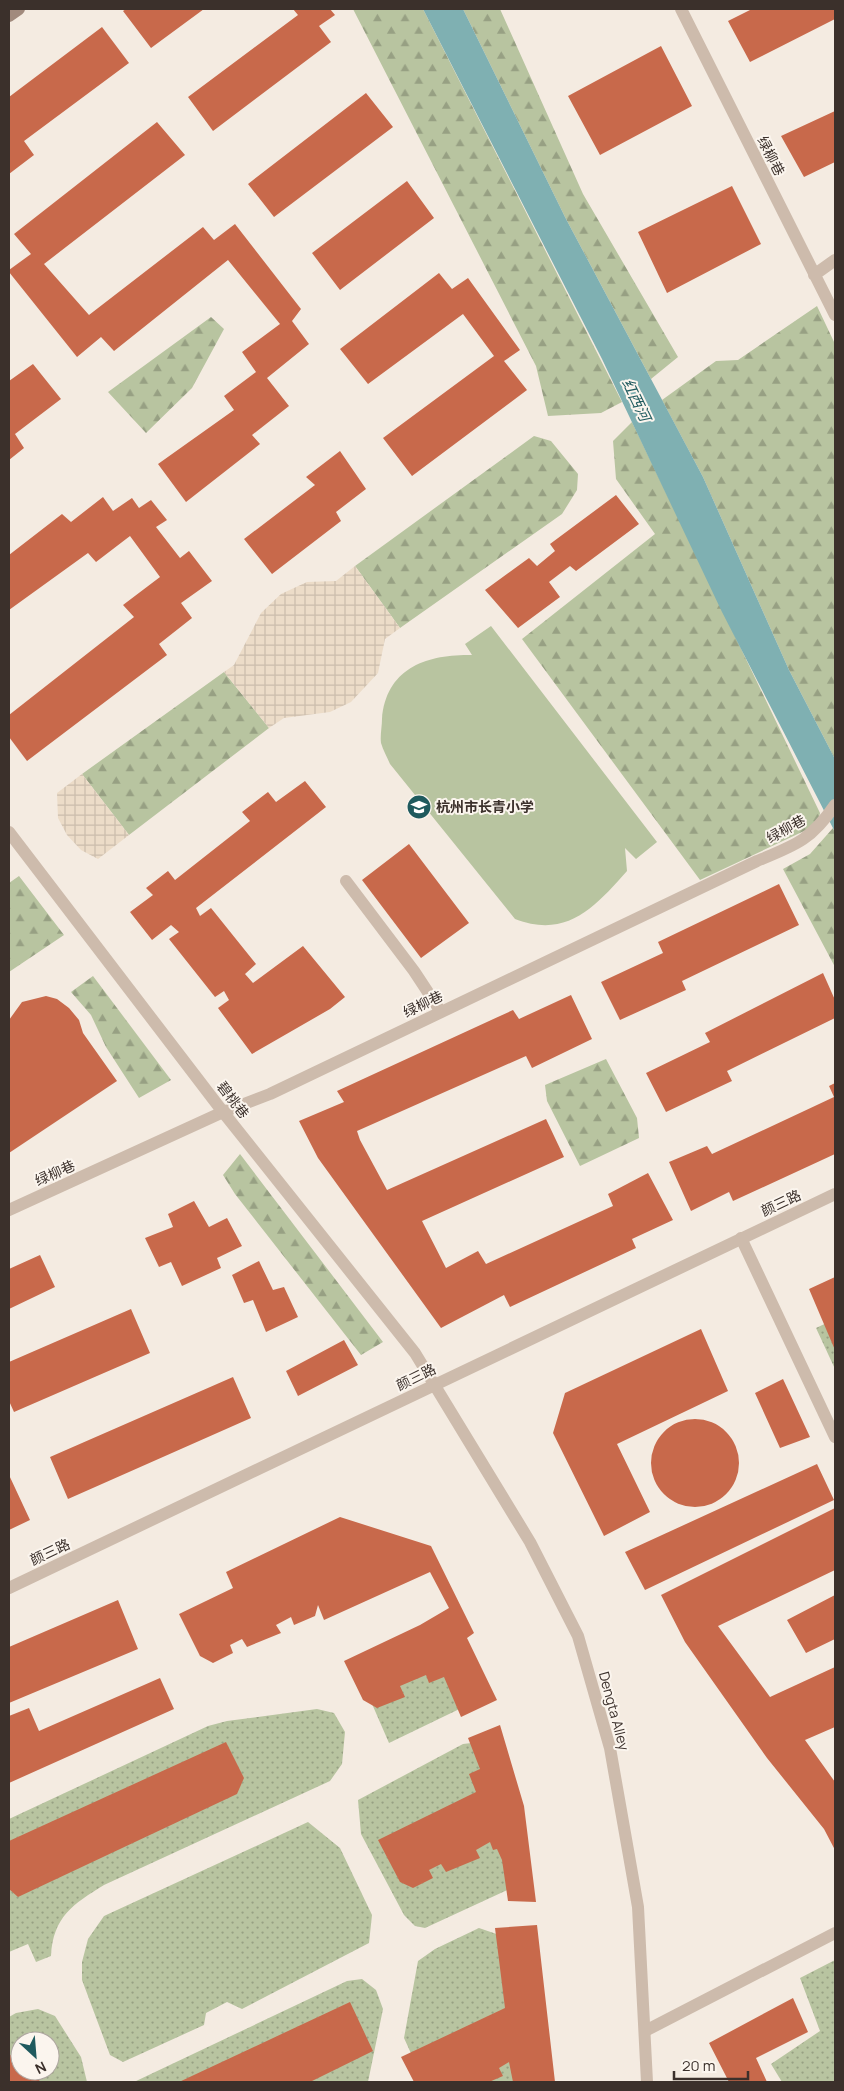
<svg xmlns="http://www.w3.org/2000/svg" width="844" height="2091" font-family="Manrope,'Noto Sans SC',sans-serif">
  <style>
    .grass { fill: url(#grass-dots); fill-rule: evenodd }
    .forest { fill: url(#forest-firs) }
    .green { fill: #b8c4a0 }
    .plaza { fill: url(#plaza-grid) }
    .water { fill: #7fb0b2 }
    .building { fill: #c8694b }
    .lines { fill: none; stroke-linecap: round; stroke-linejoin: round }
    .minor { stroke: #cdbbac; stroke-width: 12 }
    .tertiary { stroke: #cdbbac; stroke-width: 12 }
    .secondary { stroke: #a18a7d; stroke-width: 12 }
    .labels { text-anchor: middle; stroke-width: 4; stroke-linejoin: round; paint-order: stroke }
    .street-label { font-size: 14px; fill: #3b302b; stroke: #fbf5ee }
    .poi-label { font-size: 14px; font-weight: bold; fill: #3b302b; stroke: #fbf5ee; text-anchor: start }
    .water-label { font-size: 15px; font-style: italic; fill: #1f5a5e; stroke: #fbf5ee }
  </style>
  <defs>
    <pattern id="grass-dots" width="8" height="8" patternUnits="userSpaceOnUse" patternTransform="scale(1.25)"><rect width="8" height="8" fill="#b8c4a0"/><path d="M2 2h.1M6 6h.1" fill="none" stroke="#97a083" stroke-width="1.8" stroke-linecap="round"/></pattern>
    <pattern id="forest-firs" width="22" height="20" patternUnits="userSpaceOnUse" patternTransform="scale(1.25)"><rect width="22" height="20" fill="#b8c4a0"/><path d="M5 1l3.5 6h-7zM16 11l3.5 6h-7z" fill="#97a083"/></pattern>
    <pattern id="plaza-grid" width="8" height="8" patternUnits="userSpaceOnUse" patternTransform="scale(1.25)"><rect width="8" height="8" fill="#ecdcc8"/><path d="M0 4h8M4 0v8" fill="none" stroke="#cbbdac"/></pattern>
  </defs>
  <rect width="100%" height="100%" fill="#f4ebe1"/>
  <path class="grass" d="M835,1319V1369L816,1328Z
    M438,1634L476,1701L389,1743L359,1674Z
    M317,1709L334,1713L345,1732L342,1764L330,1781L104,1885C73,1904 53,1917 51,1956L36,1962L28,1944L9,1952V1819L208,1726L227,1721Z
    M480,1742L516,1886L425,1928L415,1926L404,1915L361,1834L358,1800L463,1744Z
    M308,1822L340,1848L372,1915L369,1943L242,2009L227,2002L206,2013L204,2025L123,2062L110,2055L82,1980V1962L88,1939L104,1916Z
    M479,1928L508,1938L527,2082H424L404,2038L418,1961L435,1949Z
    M835,1960V2082H782L771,2064L820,2031L800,1978Z
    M362,1979L376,1990L383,2009L368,2082H134L347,1981Z
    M38,2009L55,2016L81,2057L87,2082H9V2017L16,2013ZM20,2041H50V2071H20Z"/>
  <path class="forest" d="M353,9H423L622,402L601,413L548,416L536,366Z
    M463,9H500L583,194L678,357L651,379L565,217Z
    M817,306L835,344V759L789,670L703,477L662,400L716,361L738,360Z
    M211,317L224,329L192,388L146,433L108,392Z
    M632,422L820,813L817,825L700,880L522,639L655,534L616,479L613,441Z
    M534,436L551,441L578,474L577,490L562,514L400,628L355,566Z
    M224,672L269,728L129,835L82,774Z
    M833,828L835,832V967L783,869L810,854Z
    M19,876L64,935L9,972V883Z
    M93,976L171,1080L139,1098L106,1047L91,1015L71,992Z
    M606,1059L637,1118L639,1138L580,1166L547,1101L545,1085Z
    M240,1154L383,1342L361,1355L235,1194L223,1175Z"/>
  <path class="green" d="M491,626L657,842L636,859L625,848L627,871C595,907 567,939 515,919L390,764C387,757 383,750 381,743C380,736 382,726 382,719C386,668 427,654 472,655L465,644Z"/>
  <path class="plaza" d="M355,566L400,628L385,639L378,673L351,702L330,712L284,718L269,728L224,672L234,665L261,613L281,594L307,582L336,581Z
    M82,774L129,835L98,859L81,850L67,835L58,818L57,793Z"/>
  <path class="water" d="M423,9H463L565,217L703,477L789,670L835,759V832L722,612L602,359Z"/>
  <path class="building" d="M126,9H204L151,48L123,11Z
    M293,9H330L335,15L319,26L331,42L213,131L188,97L298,15Z
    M752,9H835V19L750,62L728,21Z
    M102,27L129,63L24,141L34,155L9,174V97Z
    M661,46L692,106L600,155L568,96Z
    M366,93L393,127L274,217L248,184Z
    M835,111V162L804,177L781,136Z
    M157,122L185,155L44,264L89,315L203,227L214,240L235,224L301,309L292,321L309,344L267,378L289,406L252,435L260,444L186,502L158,464L234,410L224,396L256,372L242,352L280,324L228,260L114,351L101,337L77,357L9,272V270L31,254L14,234Z
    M407,181L434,218L340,290L312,253Z
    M732,186L761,244L667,293L638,232Z
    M439,273L452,289L468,278L520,350L504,361L527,390L412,476L383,438L494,356L463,314L368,384L340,349Z
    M33,364L61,399L15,434L24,448L9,460V381Z
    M340,451L366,489L336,512L341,521L272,574L244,539L315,485L306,477Z
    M616,495L639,524L576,571L570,566L549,582L560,597L518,628L485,590L529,558L537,566L555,551L550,544Z
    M103,497L113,511L132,498L139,508L151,500L167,520L156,527L180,558L189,551L212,581L181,603L192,618L159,644L167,655L27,761L9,737V715L134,617L123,605L160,577L130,536L96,562L88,553L9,610V555L62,514L71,522Z
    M305,781L326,807L196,908L200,916L211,908L256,964L245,974L253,983L303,946L345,997L330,1009L252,1054L218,1008L229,1000L224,991L215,997L169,939L179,932L171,925L152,940L130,912L153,895L146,888L168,871L175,880L250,821L242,812L268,792L276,802Z
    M409,844L469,923L421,958L362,880Z
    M779,884L799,925L682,981L686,990L620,1020L601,982L663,953L658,942Z
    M823,973L835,1000V1018L727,1071L732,1081L666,1112L646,1073L710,1042L705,1033Z
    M571,995L592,1039L532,1068L526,1056L357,1131L360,1140L387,1190L546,1119L564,1157L422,1221L446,1268L478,1251L486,1264L613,1206L608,1194L648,1173L673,1220L632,1239L636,1248L510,1307L504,1295L441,1328L318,1158L299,1121L344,1102L337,1091L513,1010L519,1019Z
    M46,996L57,999L69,1008L79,1020L83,1033L117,1081L9,1153V1020L22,1002Z
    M835,1083V1154L733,1201L729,1192L691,1211L669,1162L707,1146L712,1154L834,1097L829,1086Z
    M194,1201L209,1227L227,1218L242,1246L217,1258L221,1268L182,1286L171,1262L159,1267L145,1238L173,1227L168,1214Z
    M40,1255L55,1287L9,1309V1269Z
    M259,1261L273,1290L284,1287L298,1317L266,1332L253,1300L244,1303L232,1275Z
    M835,1277V1350L809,1289Z
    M131,1309L150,1353L14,1412L9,1401V1362Z
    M701,1329L728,1391L617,1444L650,1512L604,1536L553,1433L565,1393Z
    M344,1340L358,1365L298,1396L286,1371Z
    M233,1377L251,1418L68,1499L50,1457Z
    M783,1379L810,1437L780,1448L755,1393Z
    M651 1463a44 44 0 1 1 88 0a44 44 0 1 1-88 0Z
    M817,1464L834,1500L645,1590L625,1552Z
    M9,1475L30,1520L9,1530Z
    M835,1508V1570L718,1626L770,1697L835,1667V1727L805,1740L835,1782V1850L824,1829L767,1758L685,1642L661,1595Z
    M340,1517L431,1546L474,1633L467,1638L497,1700L461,1717L444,1677L429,1683L426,1675L400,1686L405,1697L377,1708L363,1700L344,1661L420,1625L449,1608L430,1572L324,1620L318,1605L315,1616L294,1625L291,1617L276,1625L281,1633L247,1647L242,1639L230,1645L233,1653L213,1663L200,1656L179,1614L233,1588L226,1572Z
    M835,1595V1639L806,1653L787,1620Z
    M118,1600L138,1649L9,1703V1647Z
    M160,1678L174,1709L9,1783V1716L29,1708L39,1731Z
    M500,1725L524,1806L536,1902L508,1901L502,1860L497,1849L493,1850L490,1842L476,1850L480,1858L446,1872L441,1864L429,1870L433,1878L413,1888L400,1882L378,1840L476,1792L469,1774L480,1769L468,1738Z
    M226,1742L244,1778L237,1794L18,1897L9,1889V1841Z
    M537,1925L555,2082H513L509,2062L499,2068L503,2076L489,2082H414L401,2057L505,2008L495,1928Z
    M793,1998L808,2032L756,2058L767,2082H729L709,2043Z
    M350,2002L373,2051L310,2082H179Z
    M20,2050V2071H35L40,2082H9V2056Z"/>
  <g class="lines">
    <path class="minor" d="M681,9L835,315
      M814,275L835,260
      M346,881L414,971L441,1012
      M9,1210L223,1112L270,1094L757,861C796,845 811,840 835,805
      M741,1238L835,1437
      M645,2031L835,1933"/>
    <path class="tertiary" d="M9,832L223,1112L415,1353L530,1542L578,1636L610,1748L638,1907L647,2082
      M9,1588L835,1194"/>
    <path class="secondary" d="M9,16L19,9"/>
  </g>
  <defs>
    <symbol id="school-disc" viewBox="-11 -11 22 22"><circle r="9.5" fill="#1f5a5e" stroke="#fbf5ee"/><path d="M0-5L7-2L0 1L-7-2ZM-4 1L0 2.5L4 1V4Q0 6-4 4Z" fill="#fff"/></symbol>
  </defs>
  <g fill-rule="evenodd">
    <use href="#school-disc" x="405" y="793" width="28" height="28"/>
  </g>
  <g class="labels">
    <g class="street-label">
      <text transform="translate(771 156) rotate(63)" y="5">绿柳巷</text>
      <text transform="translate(786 829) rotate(-29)" y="5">绿柳巷</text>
      <text transform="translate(423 1004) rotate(-26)" y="5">绿柳巷</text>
      <text transform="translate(233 1100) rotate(52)" y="5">碧桃巷</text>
      <text transform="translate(55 1173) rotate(-24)" y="5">绿柳巷</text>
      <text transform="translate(781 1203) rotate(-25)" y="5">颜三路</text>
      <text transform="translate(416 1377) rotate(-26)" y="5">颜三路</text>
      <text transform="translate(50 1552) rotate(-25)" y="5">颜三路</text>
      <text transform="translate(614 1711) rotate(75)" y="5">Dengta Alley</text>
    </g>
    <g class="poi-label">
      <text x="436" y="812">杭州市长青小学</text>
    </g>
    <g class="water-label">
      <text transform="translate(636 400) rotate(64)" y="5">红西河</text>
    </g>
  </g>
  <rect width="844" height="2091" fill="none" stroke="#3b302b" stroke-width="20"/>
  <g transform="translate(35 2056) rotate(154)"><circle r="24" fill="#fbf5ee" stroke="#aea6a0"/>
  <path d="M0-4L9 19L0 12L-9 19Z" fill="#1f5a5e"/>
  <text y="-8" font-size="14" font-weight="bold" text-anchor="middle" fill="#3b302b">N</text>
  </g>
  <path d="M674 2071v8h74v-8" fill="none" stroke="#3b302b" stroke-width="2.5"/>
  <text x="682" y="2071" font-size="15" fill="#3b302b" stroke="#fbf5ee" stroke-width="4" paint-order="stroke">20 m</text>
</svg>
